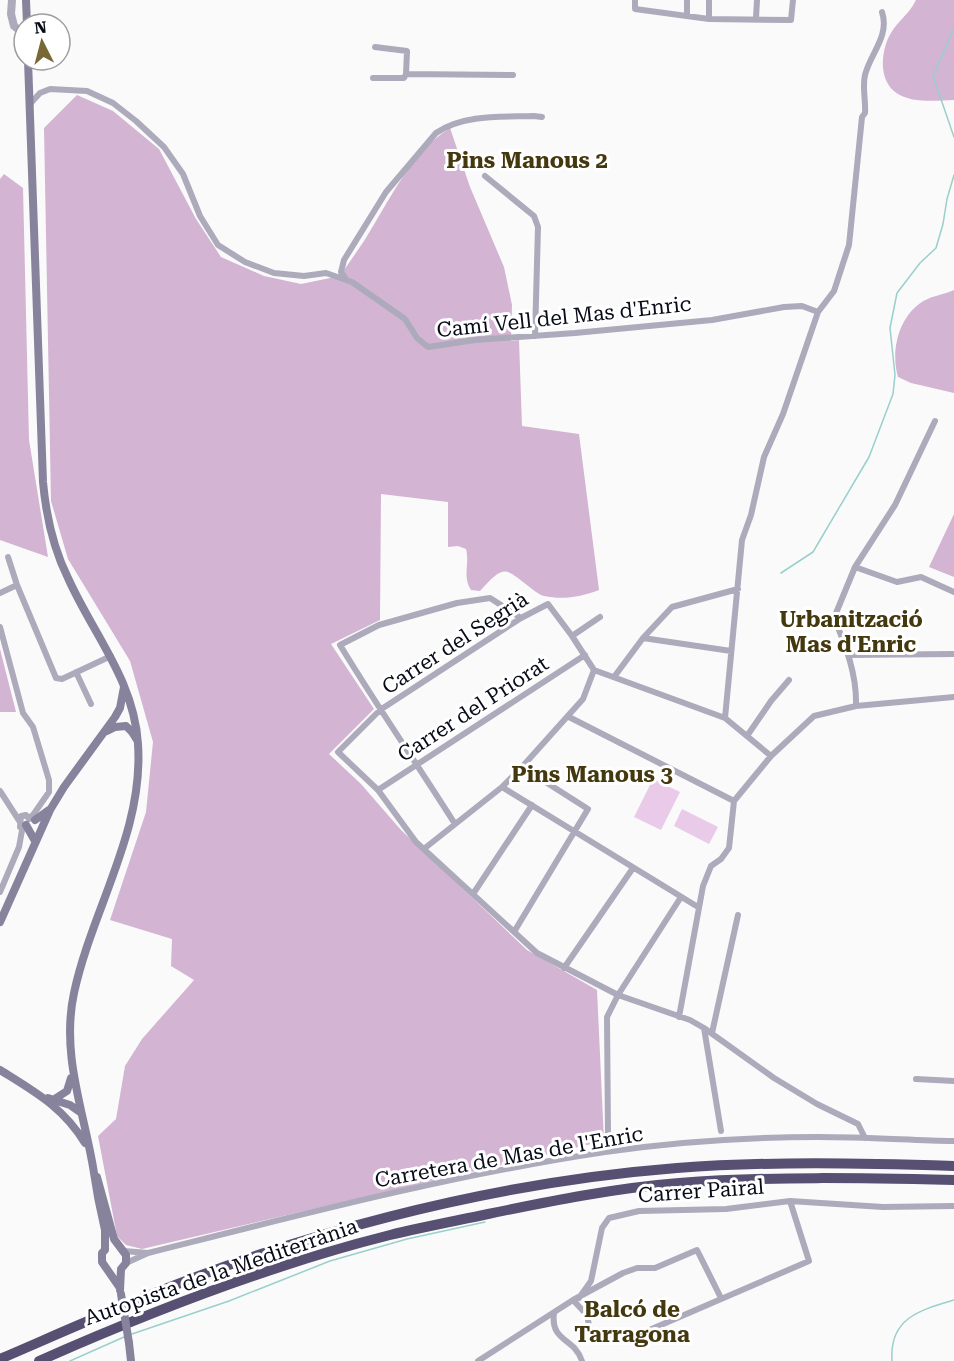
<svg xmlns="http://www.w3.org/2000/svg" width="954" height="1361" font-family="'Roboto Serif',serif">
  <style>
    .green { fill: #e9cae9 }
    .forest { fill: #d3b4d3 }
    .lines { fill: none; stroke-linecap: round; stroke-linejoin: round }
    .stream { stroke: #99cfcc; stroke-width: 1.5 }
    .minor { stroke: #acaabb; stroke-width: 6 }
    .tertiary { stroke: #acaabb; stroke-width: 8 }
    .secondary { stroke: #87839c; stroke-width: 8 }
    .motorway { stroke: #575072; stroke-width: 10 }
    .secondary-bridge { stroke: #87839c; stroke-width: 8 }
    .labels { text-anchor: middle; stroke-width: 6; stroke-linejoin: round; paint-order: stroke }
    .street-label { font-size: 21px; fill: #060b16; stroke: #fff }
    .neighbourhood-label { font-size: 22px; font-weight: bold; fill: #44380e; stroke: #fff }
  </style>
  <rect width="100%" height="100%" fill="#fafafa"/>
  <path class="green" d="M653,779L680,792L661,830L634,817Z
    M682,809L718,827L709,844L674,826Z"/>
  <path class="forest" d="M916,0H954V100C926,101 887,106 883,68C882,57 885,42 891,33C899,19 908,16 916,0Z
    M77,95L113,111L159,149L196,219L221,257L264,276L301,284L340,276C348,264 356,253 364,241C388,203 411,152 450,128L470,187L504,267L512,305L511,341L519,340L522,426L579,434L599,590C581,597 563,600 544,596C540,595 536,592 532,589C504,567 505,564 480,591L471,590C462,577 470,564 466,549L458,546L448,547V502L381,494L380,620L331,644L374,709L329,754L361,784L401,830L527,950L597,990L604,1141L142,1249L126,1245L117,1236L98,1136L116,1119L125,1066L142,1039L194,980L171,966L172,939L110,920L146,812L153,742L130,661L68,559L51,501L44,128Z
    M4,174L23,188L29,440L48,557L0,540V179Z
    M954,290V393L911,383L898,377C891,353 897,321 919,304C929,296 943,295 954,290Z
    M954,514V577L929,567Z
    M0,649L16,712H0Z"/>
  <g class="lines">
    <path class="stream" d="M954,28L933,76L954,137
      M781,573L813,552L869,457L893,394L895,375L890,328L897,293L920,263L936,248L943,224L947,199L954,175
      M132,1334L229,1301L330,1261L407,1239L485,1222
      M70,1361L124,1337
      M892,1361C889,1318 920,1310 954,1300"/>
    <path class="minor" d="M635,0V9L709,19L791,20L793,0
      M687,0V15
      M756,18L757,0
      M709,19V0
      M375,47L407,51L406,74
      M373,78H404L406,74L513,75
      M30,104L40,93L50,89L87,91L113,103L136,121L164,147L183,174L200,216L218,245L245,262L274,273L304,276L326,273L352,282L405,319L417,338L428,347L475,340L575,333L712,320L784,307L802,306L818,312
      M485,176L534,216L538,227L535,336
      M345,278L341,272L344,260L386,192L436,133C463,114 503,117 534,116L542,117
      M8,557L17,585L56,678L62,679L111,656
      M855,567L897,582L921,577L954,592
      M0,593L17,585
      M0,627L23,713L33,727L49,780V792L33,815L29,818
      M572,636L600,617
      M643,638L731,651
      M849,655L954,654
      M76,672L91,704
      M614,677L643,638L672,607L738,589
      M856,706L954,697
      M569,717L734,801
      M725,718L742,540L751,515L764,457L783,414L818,312L834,291L849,245L862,117L865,113C866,101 862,87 865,75C870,54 890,36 882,12
      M747,736L771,701L789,680
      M771,756L725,718L594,670L572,636L548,604L521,618L380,710L338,752L378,790L416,842L537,953L618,995L690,1020L704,1028L774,1078L817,1104L858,1124L865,1138
      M502,787L698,907
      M378,790L585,655
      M0,791L20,822
      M455,824C417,764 377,706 340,645L379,625L457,603L490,598L521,618
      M20,827L21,816L26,815L29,819
      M425,848L502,787L522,767L583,699L594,670
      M0,892L19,847L23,825
      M473,894L532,805
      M514,932L588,809L522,767
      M564,968L633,868
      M679,1017L703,886L711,866L721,859L729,848L734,801L771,756L814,716L856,706C857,675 846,646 834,618L855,567L895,505L935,421
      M704,1028L721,1131
      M712,1033L738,915
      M916,1079L954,1081
      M606,1152L608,1135L607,1017L618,995L681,897
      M124,1251L148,1253
      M126,1263L148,1253C299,1215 451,1175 605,1152C675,1142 747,1137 818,1137C863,1137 909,1140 954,1141
      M579,1298L591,1281L602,1228L609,1218L639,1211L726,1209L790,1201L883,1207L954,1206
      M573,1300L587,1315L591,1336L601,1338L647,1331L809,1261L790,1201
      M554,1313C550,1342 575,1338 582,1361
      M478,1361L573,1300L623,1273L637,1268H655L697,1250L721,1298"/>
    <path class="tertiary" d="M12,0L11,14L14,26L24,34"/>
    <path class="secondary" d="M26,0L27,24
      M28,60L43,482C46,515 53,548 68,578C93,634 134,680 138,744C144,832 92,909 74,993C61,1053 83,1109 93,1167C96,1188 100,1209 105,1230V1250L102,1253V1262L120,1288
      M107,731L115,727L126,726L132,732L137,740
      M35,820L49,810
      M26,825L35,841
      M0,922L50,810L64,787L115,717L120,708L124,687
      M0,1070C35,1092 63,1107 85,1143
      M48,1098L70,1105L80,1112
      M53,1100L67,1091L71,1078
      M97,1177L114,1239L126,1255V1263L121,1269L120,1290
      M129,1343L131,1361"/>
    <path class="motorway" d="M0,1359C86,1322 172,1283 261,1254C396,1210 536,1179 677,1168C769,1161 862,1163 954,1166
      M39,1361C152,1311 270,1265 390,1235C423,1227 455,1221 488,1214C551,1201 615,1188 679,1183C771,1176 863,1178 954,1180"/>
    <path class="secondary-bridge" d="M121,1294L129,1343"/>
  </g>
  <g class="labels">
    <g class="street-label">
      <text transform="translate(564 317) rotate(-6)" y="7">Camí Vell del Mas d'Enric</text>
      <text transform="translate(455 643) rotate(-33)" y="7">Carrer del Segrià</text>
      <text transform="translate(473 709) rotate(-33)" y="7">Carrer del Priorat</text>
      <text transform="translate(509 1157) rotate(-10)" y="7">Carretera de Mas de l'Enric</text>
      <text transform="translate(701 1191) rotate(-4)" y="7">Carrer Pairal</text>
      <text transform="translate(221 1272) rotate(-19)" y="7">Autopista de la Mediterrània</text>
    </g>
    <g class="neighbourhood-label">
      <text x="527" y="168">Pins Manous 2</text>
      <text x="851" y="627">Urbanització<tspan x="851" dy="25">Mas d'Enric</tspan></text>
      <text x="592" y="782">Pins Manous 3</text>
      <text x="632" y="1317">Balcó de<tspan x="632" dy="25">Tarragona</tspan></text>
    </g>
  </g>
  <g transform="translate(42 42) rotate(354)"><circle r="28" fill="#ffffff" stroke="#9b9da2" stroke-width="1.5"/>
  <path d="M0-4.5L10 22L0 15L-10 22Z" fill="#776835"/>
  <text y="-9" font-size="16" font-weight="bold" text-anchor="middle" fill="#060b16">N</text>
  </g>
</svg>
